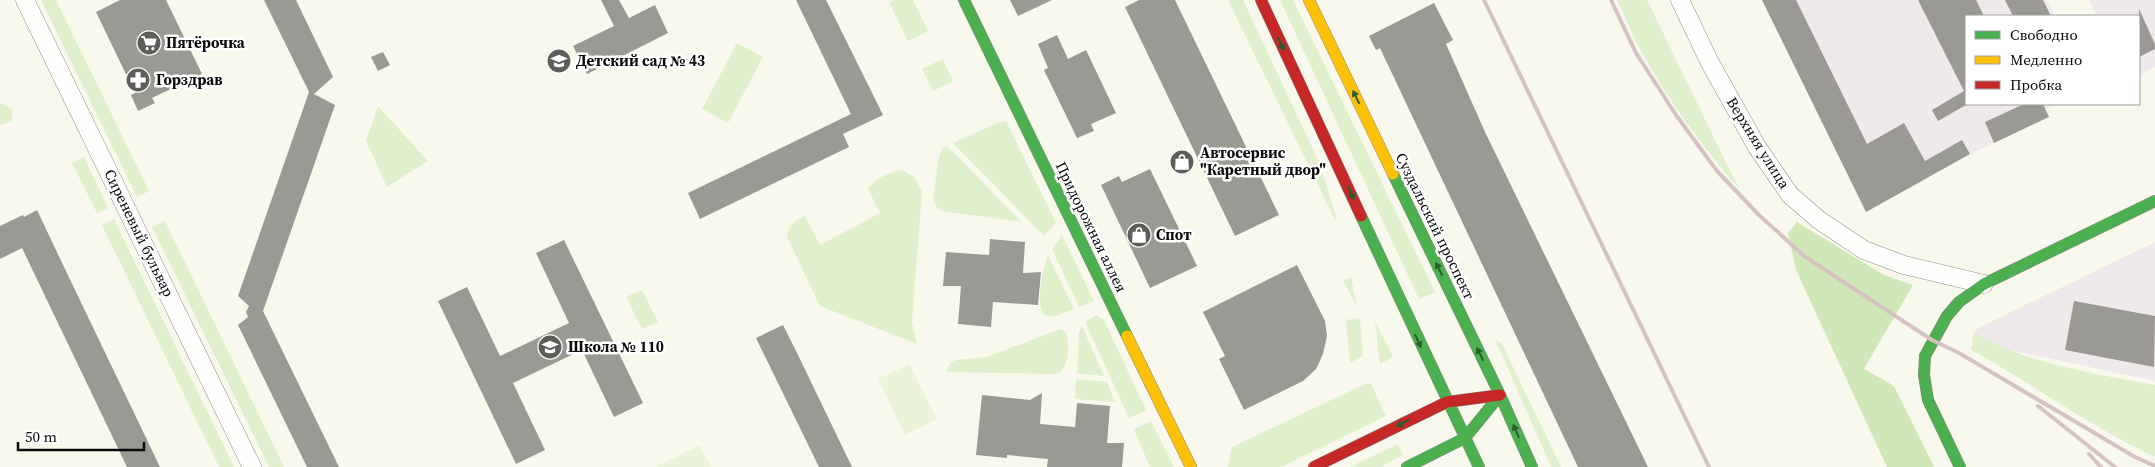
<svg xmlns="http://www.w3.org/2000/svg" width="2155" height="467" font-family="'Source Serif 4',serif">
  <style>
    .industrial { fill: #f0e9eb }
    .green { fill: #e0efcc }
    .forest { fill: #d0e7ba }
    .pitch { fill: #ebf4d6 }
    .building { fill: #9b9993 }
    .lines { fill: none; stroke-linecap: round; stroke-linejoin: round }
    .street-casing { stroke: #92918c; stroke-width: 19 }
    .fast-casing { stroke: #888883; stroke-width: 12 }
    .slow-casing { stroke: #888883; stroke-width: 12 }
    .jam-casing { stroke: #888883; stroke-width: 12 }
    .street { stroke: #fefefc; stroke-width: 18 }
    .fast { stroke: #4caf50; stroke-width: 11 }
    .slow { stroke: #ffc107; stroke-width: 11 }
    .jam { stroke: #c62828; stroke-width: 11 }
    .rail { stroke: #d5c3c2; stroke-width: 4 }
    .oneway { fill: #2b5c2d }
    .labels { text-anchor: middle; stroke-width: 5; stroke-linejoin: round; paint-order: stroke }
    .poi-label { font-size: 15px; font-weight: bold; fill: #0a0a0a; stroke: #fff; text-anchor: start }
    .street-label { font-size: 15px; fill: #0a0a0a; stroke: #fff }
  </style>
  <rect width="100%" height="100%" fill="#f9f8ed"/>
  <path class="industrial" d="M1762,0H2047L2055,16H1966V104H2055L2045,109L2049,117L1970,154L1866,212Z
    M2089,0H2155V67L2139,75V16H2097Z
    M2155,242V381L2000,348L1974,333L1978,328Z"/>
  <path class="green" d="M41,0H56L149,191L137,197Z
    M894,0H913L928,31L908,41L889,2Z
    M1228,0H1243L1319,162L1337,219L1335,220Z
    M1280,0H1293L1435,292L1419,299Z
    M1617,0H1647L1739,189C1702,146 1667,99 1640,49C1631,33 1625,16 1617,0Z
    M737,43L763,57L728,123L702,109Z
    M943,59L953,81L933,91L922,69Z
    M0,104H3L12,109V121L0,125Z
    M378,106L428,161L387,187L366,141Z
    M1006,121L1056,223L1044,236L953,143L997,123Z
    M947,146L1022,222L942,211L937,208L933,199L939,157L943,148Z
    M84,157L108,208L97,213L72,163Z
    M902,170L914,177L922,192L912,322L917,344L820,306L787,237C789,224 794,221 805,216L820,245L880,213L868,189C873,179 891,172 902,170Z
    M114,219L234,467H219L102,225Z
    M165,221L284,467H269L152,227Z
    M1062,235L1094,301L1079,307L1052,249Z
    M1048,255L1074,309L1052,317L1044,315C1035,304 1043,268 1048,255Z
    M1351,277L1357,307L1343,280Z
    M642,290L658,322L642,329L626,297Z
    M1097,315L1104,320L1146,410L1129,418L1085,322Z
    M1360,318L1363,356L1350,363L1346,320Z
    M1375,321L1393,357L1380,364Z
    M1082,326L1104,376L1077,373L1079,333Z
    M1060,329L1066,332C1070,343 1069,368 1058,374L946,372L951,362L956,360L987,357Z
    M1974,333C2029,364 2094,374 2155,385V457C2091,427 2033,384 1971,350Z
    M1495,339L1502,344L1561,467H1551Z
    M1076,379L1107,382L1115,402L1075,399Z
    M1365,384H1371L1386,416L1281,467H1228L1232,447Z
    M1151,421L1174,467H1150L1134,429Z
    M1398,444L1403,455L1380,467H1350Z"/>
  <path class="forest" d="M1797,222L1884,275L1913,285L1864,369L1894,386L1934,467H1887L1796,270L1788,233Z"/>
  <path class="pitch" d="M909,364L937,419L905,435L878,379Z
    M700,445L711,467H656Z"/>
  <path class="building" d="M120,0H166L202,74L152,98L155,103L138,111L131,95L135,93L96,12Z
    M264,0H296L333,77L314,94L335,105L263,311L339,467H307L238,325L248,317L246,312L249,306L238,296L309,92Z
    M601,0H619L629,18L655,5L668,33L587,74L573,46L614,26Z
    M796,0H826L883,115L843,134L849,147L700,219L688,193L851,114Z
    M1010,0H1052L1018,16Z
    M1139,0H1175L1279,215L1235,236L1125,7Z
    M1762,0H1796L1867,144L1904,123L1925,161L1962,140L1970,154L1866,212Z
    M1918,0H1976L1984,16H1966V105L1938,121L1932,110L1964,91Z
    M2005,0H2043L2051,16H2013Z
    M1434,3L1453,40L1446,44L1485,132L1648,467H1578L1380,48L1376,50L1369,36Z
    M2139,9L2155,44V49L2139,57Z
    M1057,35L1068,59L1086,50L1116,113L1091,124L1094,131L1077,138L1044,70L1048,68L1038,44Z
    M383,52L390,65L378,71L371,57Z
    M2024,104H2043L2049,117L1994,143L1985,122Z
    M1150,169L1197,266L1150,288L1101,185L1119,176L1122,182Z
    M37,210L64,267L160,467H127L22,248L0,259V226L23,215L24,217Z
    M990,239L1025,242L1023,273L1041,272L1038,305L993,302L991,327L958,324L961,286H943L946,252L989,255Z
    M564,240L643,403L614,417L582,350L513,383L545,450L516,464L438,301L467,287L500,356L569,323L536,253Z
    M1297,265L1325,321L1327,336L1323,354L1316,369L1303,381L1244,410L1219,359L1225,356L1203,312Z
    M2074,301L2155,316L2154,367L2065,350Z
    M783,325L798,355L852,467H819L756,338Z
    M1042,393L1040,424L1075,427L1077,403L1110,406L1107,443H1124L1122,467H1047L1048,459L1007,455V458L976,455L982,395L1030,400Z"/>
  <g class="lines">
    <defs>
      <path id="street" d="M25,0L252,467
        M1680,0L1709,61L1757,147L1790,195L1819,220L1864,250L1904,265L1984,284"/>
      <path id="fast" d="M964,0L1127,336
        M1393,174L1500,395L1532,467
        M1361,216L1479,467
        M1407,467L1465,438L1500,395
        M1960,467L1928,400L1924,375L1925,356L1947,316L1959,302L1984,284L2155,201"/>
      <path id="slow" d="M1309,0L1393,174
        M1127,336L1191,467"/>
      <path id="jam" d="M1261,0L1361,216
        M1314,467L1447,402L1500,395"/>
    </defs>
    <use href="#street" class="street-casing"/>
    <use href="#fast" class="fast-casing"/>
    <use href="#slow" class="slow-casing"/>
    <use href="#jam" class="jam-casing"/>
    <use href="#street" class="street"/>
    <use href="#fast" class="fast"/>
    <use href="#slow" class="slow"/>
    <use href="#jam" class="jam"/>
    <path class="rail" d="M1484,0L1709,467
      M1611,0L1636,53L1676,115L1717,171L1759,215L1804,256L1932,340L1959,353L2135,457L2155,466
      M2038,406L2115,467
      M2089,454L2101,467"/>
  </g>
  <defs><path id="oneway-solid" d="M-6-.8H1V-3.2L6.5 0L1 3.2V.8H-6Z" transform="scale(1.25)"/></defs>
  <g class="oneway">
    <use href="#oneway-solid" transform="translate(1281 44) rotate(65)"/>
    <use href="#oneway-solid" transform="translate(1356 97) rotate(-116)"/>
    <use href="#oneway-solid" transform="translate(1351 193) rotate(66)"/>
    <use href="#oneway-solid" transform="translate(1439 269) rotate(-116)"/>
    <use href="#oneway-solid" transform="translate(1418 341) rotate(65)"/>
    <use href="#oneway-solid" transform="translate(1480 354) rotate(-116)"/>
    <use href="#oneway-solid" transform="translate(1403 423) rotate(154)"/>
    <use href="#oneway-solid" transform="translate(1516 431) rotate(-113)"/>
  </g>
  <defs>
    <symbol id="supermarket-disc" viewBox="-11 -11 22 22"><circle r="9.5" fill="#5e5d59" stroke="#fff"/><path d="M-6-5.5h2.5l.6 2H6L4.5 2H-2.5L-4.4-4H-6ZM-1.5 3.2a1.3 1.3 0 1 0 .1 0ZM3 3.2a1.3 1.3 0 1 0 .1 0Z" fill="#fff"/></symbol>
    <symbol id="school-disc" viewBox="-11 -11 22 22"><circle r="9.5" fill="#5e5d59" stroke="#fff"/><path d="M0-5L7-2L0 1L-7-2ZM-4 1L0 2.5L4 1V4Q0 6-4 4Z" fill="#fff"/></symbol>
    <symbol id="pharmacy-disc" viewBox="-11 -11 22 22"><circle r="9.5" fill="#5e5d59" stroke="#fff"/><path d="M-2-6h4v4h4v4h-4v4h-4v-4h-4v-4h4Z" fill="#fff"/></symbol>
    <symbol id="shop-disc" viewBox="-11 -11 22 22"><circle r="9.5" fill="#5e5d59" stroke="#fff"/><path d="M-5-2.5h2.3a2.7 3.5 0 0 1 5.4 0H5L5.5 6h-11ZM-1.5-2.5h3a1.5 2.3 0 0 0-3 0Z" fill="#fff"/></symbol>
  </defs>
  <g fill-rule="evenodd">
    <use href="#supermarket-disc" x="135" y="29" width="28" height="28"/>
    <use href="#school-disc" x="545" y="47" width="28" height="28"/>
    <use href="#pharmacy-disc" x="124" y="66" width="28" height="28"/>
    <use href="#shop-disc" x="1168" y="148" width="28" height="28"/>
    <use href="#shop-disc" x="1125" y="221" width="28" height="28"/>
    <use href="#school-disc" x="536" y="333" width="28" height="28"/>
  </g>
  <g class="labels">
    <g class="poi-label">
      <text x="166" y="48">Пятёрочка</text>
      <text x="576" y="66">Детский сад № 43</text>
      <text x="156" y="85">Горздрав</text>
      <text x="1200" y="158">Автосервис<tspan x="1200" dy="17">"Каретный двор"</tspan></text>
      <text x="1156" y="240">Спот</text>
      <text x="568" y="352">Школа № 110</text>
    </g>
    <g class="street-label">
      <text transform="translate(1758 143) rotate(58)" y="5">Верхняя улица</text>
      <text transform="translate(1435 226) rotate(64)" y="5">Суздальский проспект</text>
      <text transform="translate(1091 227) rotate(64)" y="5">Придорожная аллея</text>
      <text transform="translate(139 233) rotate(64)" y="5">Сиреневый бульвар</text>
    </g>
  </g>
  <rect x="1965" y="15" width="175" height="90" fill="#ffffff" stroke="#9d9d9d"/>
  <rect x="1975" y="31" width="25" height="8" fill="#4caf50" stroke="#9d9d9d"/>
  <text x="2010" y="40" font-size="15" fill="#0a0a0a">Свободно</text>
  <rect x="1975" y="56" width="25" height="8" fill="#ffc107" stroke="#9d9d9d"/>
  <text x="2010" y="65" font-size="15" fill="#0a0a0a">Медленно</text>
  <rect x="1975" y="81" width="25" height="8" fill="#c62828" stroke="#9d9d9d"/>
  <text x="2010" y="90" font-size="15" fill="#0a0a0a">Пробка</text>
  <path d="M18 442v8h126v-8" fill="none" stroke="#0a0a0a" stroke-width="2.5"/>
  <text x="25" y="442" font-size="15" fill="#0a0a0a" stroke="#ffffff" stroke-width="4" paint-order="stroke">50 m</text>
</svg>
